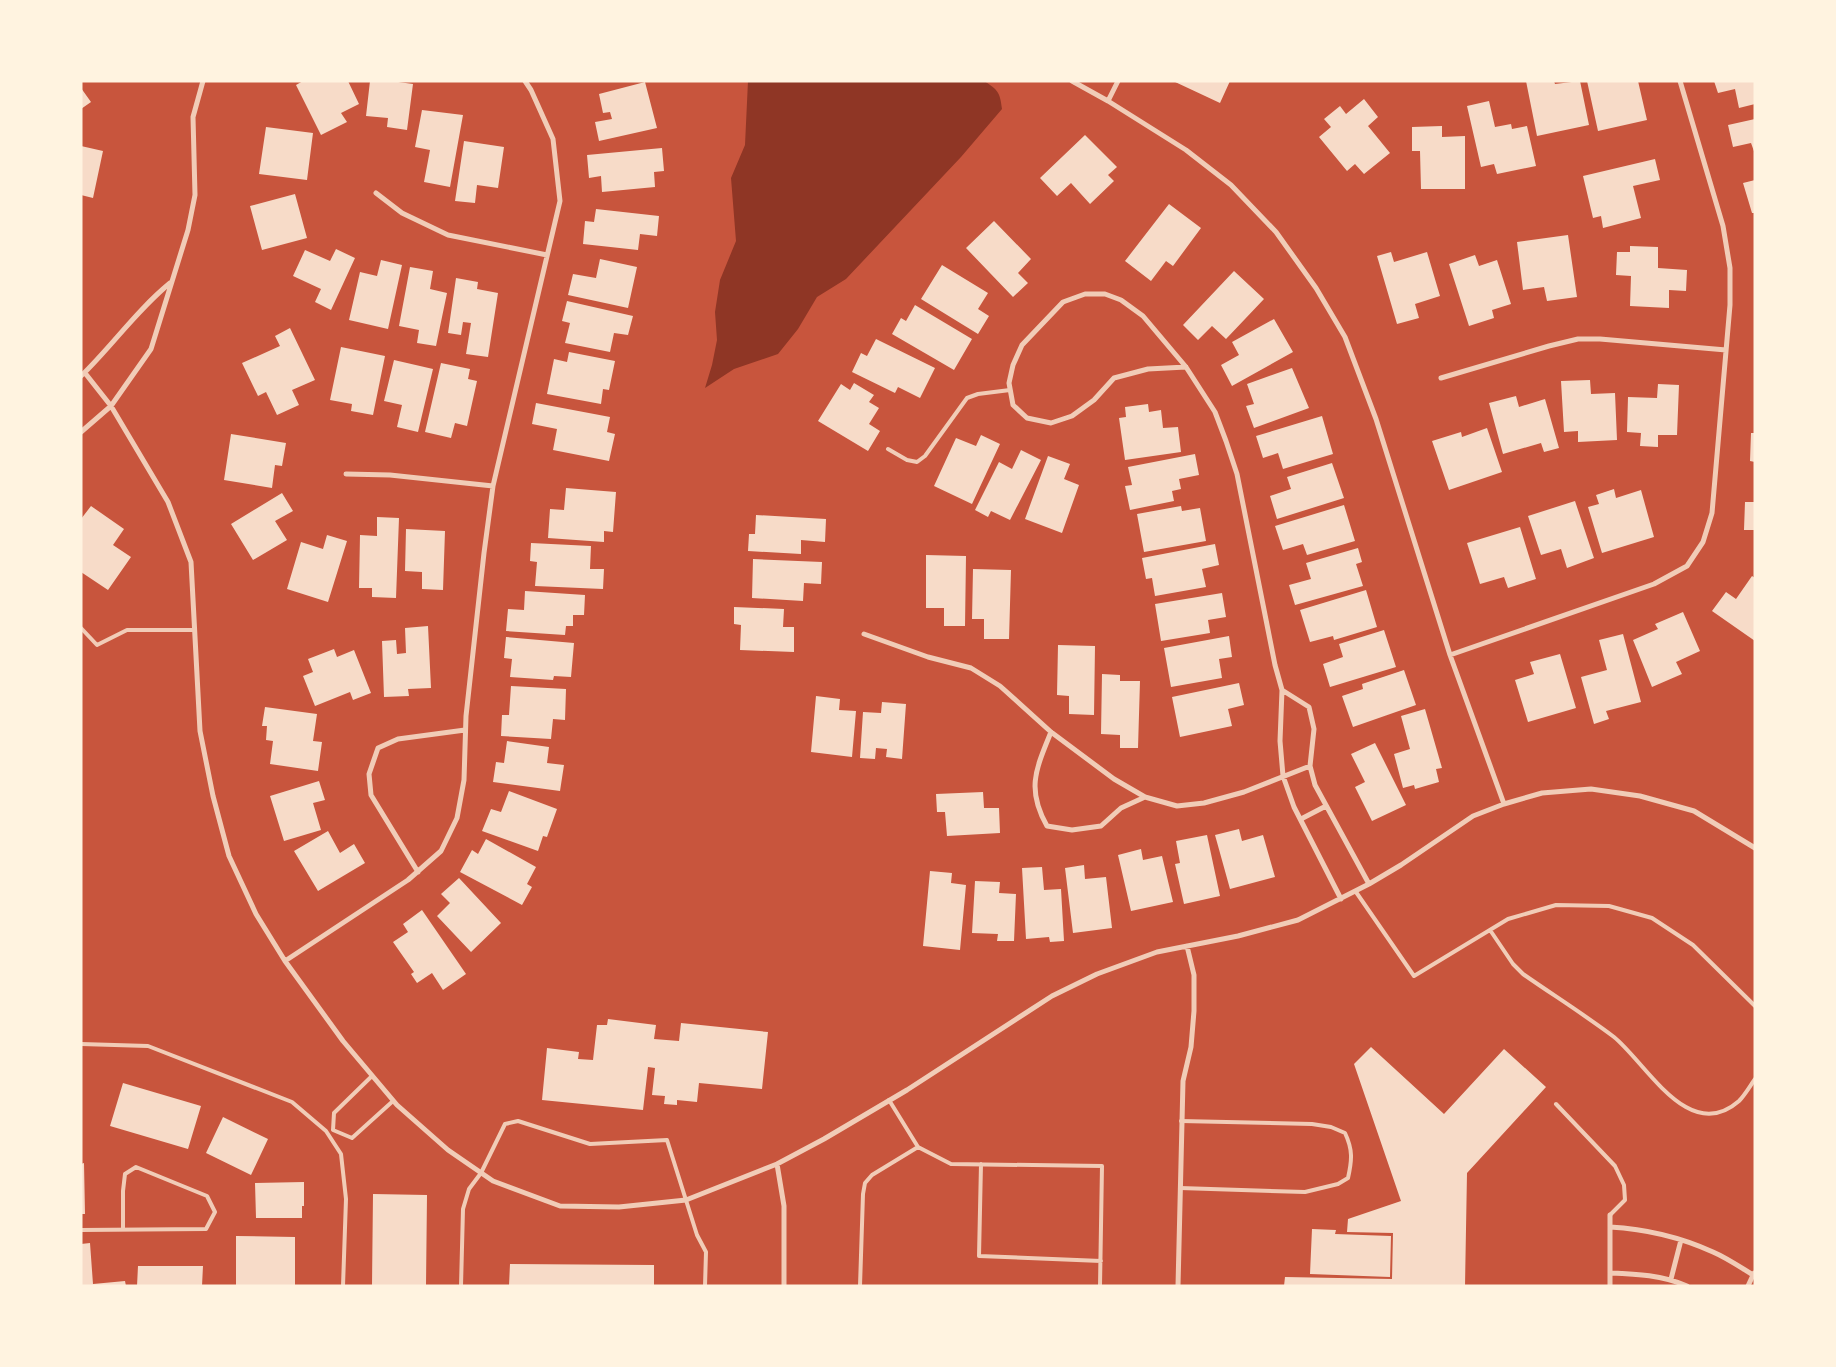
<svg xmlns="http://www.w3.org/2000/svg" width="1836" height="1367" font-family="'Titillium Web',sans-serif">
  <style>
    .water { fill: #8f3625 }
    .building { fill: #f7dbc8 }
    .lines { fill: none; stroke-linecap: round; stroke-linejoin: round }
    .service { stroke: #f1ccb7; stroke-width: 4 }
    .minor { stroke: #f1ccb7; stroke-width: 5 }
  </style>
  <rect width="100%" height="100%" fill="#c8553d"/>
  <path class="water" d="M748,81H984C998,90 1000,92 1002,109L961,157L846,279L817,297L798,329L778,354L734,369L705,388L712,365L717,340L715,312L720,280L736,241L731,178L745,145Z"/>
  <path class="building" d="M303,81H348L359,104L341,113L347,122L321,135L296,85Z
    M370,81H391L413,84L407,130L387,127L388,118L366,116Z
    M1173,81H1230L1220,103Z
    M1526,81H1554L1555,84L1580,81L1589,125L1537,136Z
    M1587,81H1638L1647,120L1598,131Z
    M1714,81H1755V104L1739,108L1735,89L1718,93Z
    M645,82L657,128L599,141L595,122L612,119L610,112L603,113L599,94Z
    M81,88L91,102L81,109Z
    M1364,99L1378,117L1368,126L1390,153L1364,174L1355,164L1347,171L1319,137L1331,127L1324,119L1340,106L1346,114Z
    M1489,101L1495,127L1511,124L1512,129L1527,126L1536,166L1497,174L1494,164L1481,167L1467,106Z
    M422,110L463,115L450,187L424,182L430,150L415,147Z
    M1755,119V154L1751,143L1733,147L1728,125Z
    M1442,126V137L1465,136V189H1421L1420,151H1412V127Z
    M266,127L313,133L307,180L259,174Z
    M1085,135L1117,167L1108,175L1114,181L1090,204L1071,183L1057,196L1040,178Z
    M464,141L504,147L498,188L477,185L475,203L455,201Z
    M81,146L103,151L93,198L81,195Z
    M662,148L664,171L654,172L655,187L602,192L601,176L589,178L587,155Z
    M1655,159L1660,180L1633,186L1641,218L1603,228L1601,216L1593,218L1583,176Z
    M1755,180V213H1752L1743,183Z
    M295,194L307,238L262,250L250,206Z
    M1169,204L1201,228L1173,266L1166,261L1151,281L1125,261Z
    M596,209L659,216L657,236L640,234L638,250L583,244L585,221L594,222Z
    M994,221L1031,259L1018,273L1028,283L1013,297L966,248Z
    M1568,235L1577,297L1547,301L1544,287L1523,290L1517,242Z
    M1630,246L1658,247V268L1687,270L1686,291L1669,290V308L1630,306L1631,276L1616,275L1617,252H1630Z
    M336,249L355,258L331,310L315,302L321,289L293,276L305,250L330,261Z
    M1391,252L1394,262L1427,252L1440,296L1415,304L1419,318L1397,324L1377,256Z
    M1475,255L1479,266L1497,260L1511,304L1492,310L1494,318L1469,326L1449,264Z
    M600,259L637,267L628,308L568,295L573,274L596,278Z
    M381,260L402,265L388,329L349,320L360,272L377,276Z
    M942,265L988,293L978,309L989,316L978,334L921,299Z
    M410,267L433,271L430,289L447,293L436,346L417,343L419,330L399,326Z
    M1234,271L1264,299L1226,339L1212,326L1198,340L1183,325Z
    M456,278L478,282L477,289L498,293L488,357L466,354L471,323L463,322L461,335L448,333Z
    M567,301L633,316L628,335L614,333L610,352L565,343L570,323L562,321Z
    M915,305L972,339L954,370L892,334L901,318L906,321Z
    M1274,319L1293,352L1232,386L1221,365L1239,355L1232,342Z
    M290,328L315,380L292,390L299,405L277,415L266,392L258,396L242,363L280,346L275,336Z
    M876,339L935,368L920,398L898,387L895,393L852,372L861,353L867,356Z
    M341,347L385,356L373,415L351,411L352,404L330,400Z
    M569,352L615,361L609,390L603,389L601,404L547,394L554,359L567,362Z
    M394,360L433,369L418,432L397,427L402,405L384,401Z
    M441,363L470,369L468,379L477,381L467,426L455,423L451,438L425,432Z
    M1292,368L1309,408L1254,428L1246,406L1254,404L1247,384Z
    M1590,380L1591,394L1615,393L1617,440L1578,442V431L1564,432L1561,381Z
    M854,383L874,395L869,402L879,408L869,424L880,431L868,451L818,421L841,384L850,390Z
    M1658,384L1679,385L1677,435H1658V447L1640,446L1641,433L1627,432L1628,397L1657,398Z
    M1516,396L1519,407L1545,399L1559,448L1544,452L1541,443L1503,454L1489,403Z
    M536,403L610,417L607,432L615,434L609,461L553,450L557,429L532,424Z
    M1148,404L1149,412L1161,410L1163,428L1178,427L1181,452L1125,460L1119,418L1126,417L1125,407Z
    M1322,416L1333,454L1283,469L1278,453L1263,458L1256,436Z
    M1487,428L1502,472L1449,490L1432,441L1461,432L1462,437Z
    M1751,433H1755V462L1750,461Z
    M231,434L286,443L282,466L275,465L272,488L224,480Z
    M981,435L1000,444L972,504L934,486L956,438L976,446Z
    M1021,450L1041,460L1010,520L991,511L988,517L975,510L999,462L1012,469Z
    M1195,454L1199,475L1179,479L1181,489L1172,491L1174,501L1130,510L1125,486L1132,485L1128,467Z
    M1048,456L1070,464L1064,479L1079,485L1062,533L1025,519Z
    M1332,463L1344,498L1277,519L1270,496L1291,489L1287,477Z
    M566,488L616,492L613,532L604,531V542L548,538L550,509L564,510Z
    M1614,489L1616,498L1641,490L1654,537L1602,553L1588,507L1599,504L1596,495Z
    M282,493L293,511L275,521L287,540L253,560L231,524Z
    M1575,501L1594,558L1567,568L1561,549L1541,555L1528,516Z
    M1745,502H1755V530H1744Z
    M1344,505L1355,541L1307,555L1303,544L1283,550L1275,526Z
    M91,506L124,529L113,545L131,557L108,590L81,572V519Z
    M1181,506L1182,511L1200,508L1206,541L1144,552L1137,514Z
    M756,515L826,519L825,542L801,540V554L748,551L749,534H755Z
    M377,517L399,518L396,598L372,597V588H359L360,535L377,536Z
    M1520,527L1536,579L1508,588L1504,577L1480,584L1467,543Z
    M406,529L445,531L443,590L422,589V572L405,571Z
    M327,535L347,541L328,602L287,589L301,542L323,549Z
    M531,543L591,546L590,569H604L603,589L535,586L537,562L530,561Z
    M1215,544L1219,565L1202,569L1206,587L1155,596L1152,578L1146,579L1142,558Z
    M1358,548L1362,562L1356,564L1363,586L1295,605L1289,585L1311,579L1306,563Z
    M926,555L966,556L965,626H944V608H926Z
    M753,559L822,562L821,584L804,583L803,601L752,598Z
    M973,569L1011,570L1009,639H984V619H972Z
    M1752,576L1755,578V641L1712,611L1726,592L1736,599Z
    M1366,590L1377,627L1334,640L1333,636L1310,642L1300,610Z
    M525,591L585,595L584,615H573V626H566L565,635L506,631L508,609L524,610Z
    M1222,593L1226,617L1208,620L1210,633L1161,641L1155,604Z
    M734,607L784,609L783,627H794V652L740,650L741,625L734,624Z
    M1683,612L1700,651L1676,662L1682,674L1652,687L1633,640L1658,629L1655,624Z
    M428,626L431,688L408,689L409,696L384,697L382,641L396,640L397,654L406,653L405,628Z
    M1384,630L1396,667L1330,687L1323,664L1343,657L1339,644Z
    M1623,634L1641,702L1606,711L1609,719L1594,724L1581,677L1607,670L1599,640Z
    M1229,636L1232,657L1219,659L1222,678L1171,687L1164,648Z
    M506,637L574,643L571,677L554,676L553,680L510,677L512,659L504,658Z
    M1058,645L1095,646L1094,715L1069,714V696L1057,695Z
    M334,649L337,657L354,650L371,693L353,700L350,692L315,706L303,676L313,672L308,659Z
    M1560,654L1576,708L1528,722L1515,680L1534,674L1530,662Z
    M1404,670L1416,705L1353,727L1342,696L1363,689L1362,684Z
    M1102,674L1120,675V681H1140L1138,748H1120V735L1101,734Z
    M1239,683L1244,705L1228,709L1232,726L1180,737L1172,697Z
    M511,686L566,689L565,720L553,719L551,739L501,736L502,715H509Z
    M816,696L840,699L839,710L856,711L852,757L811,752Z
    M882,702L906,704L902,759L886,757L887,749L876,748L875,759L860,758L863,712L881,713Z
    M265,707L317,714L313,741L322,742L318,771L270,764L273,741L266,740L267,726H262Z
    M1425,709L1442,768L1436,769L1439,782L1415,789L1414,785L1403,788L1394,754L1410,749L1401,716Z
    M507,741L549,747L547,763L564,765L560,791L493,782L496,762L504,763Z
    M1375,743L1406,805L1372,821L1355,787L1365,782L1351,754Z
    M319,781L325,800L313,803L321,830L284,841L270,796Z
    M509,791L557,809L547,837L543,836L538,851L482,831L491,809L501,812Z
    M983,792L984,808H999L1000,833L947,836L945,812H937L936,794Z
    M1239,829L1242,841L1263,835L1275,877L1230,889L1215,835Z
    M328,831L340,853L354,844L365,863L318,891L294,851Z
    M1207,835L1220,896L1184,904L1175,864L1180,863L1176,841Z
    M486,839L536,867L527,884L532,887L522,905L460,872L472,850L478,854Z
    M1141,849L1143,860L1162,856L1173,902L1131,911L1118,855Z
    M1084,865L1085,879L1106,877L1112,928L1073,933L1065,868Z
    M1042,867L1044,890L1061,889L1064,941L1050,942L1049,937L1026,939L1022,868Z
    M930,871L952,873L951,883L966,885L960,950L923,946Z
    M459,878L501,923L471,952L437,916L450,903L441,894Z
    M975,881L1000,882L999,893L1016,894L1014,941H997L998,934L972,933Z
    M422,910L466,974L443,990L432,973L417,983L411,974L414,972L393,942L408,932L403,924Z
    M608,1019L656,1025L654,1039L679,1041L681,1023L768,1032L762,1089L699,1083L697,1102L677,1100V1105L664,1104L665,1096L652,1095L655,1068L648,1067L643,1110L542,1100L547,1048L579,1052L578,1059L593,1060L597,1025H607Z
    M1371,1047L1444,1114L1504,1049L1546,1087L1467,1173L1465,1286H1284L1285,1277L1392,1279L1393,1233L1347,1232L1348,1219L1401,1201L1354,1064Z
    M123,1083L201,1106L188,1149L110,1126Z
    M223,1117L268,1139L251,1175L206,1153Z
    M84,1163L85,1214H81V1164Z
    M304,1182V1206H302V1218H256L255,1183Z
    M373,1194L427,1195L426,1286H372Z
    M1312,1229L1336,1230L1335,1234L1391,1236L1390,1277L1310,1274Z
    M236,1236L295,1237V1286H236Z
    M90,1243L93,1284L125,1281L126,1286H81V1244Z
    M510,1264L654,1265V1286H509Z
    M138,1266H203L202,1286H137Z"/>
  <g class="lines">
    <path class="service" d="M888,449L907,460L917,462L925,456L967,398L978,394L1010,390
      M81,628L97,645L127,630H195
      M1356,892L1414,976L1508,919L1556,905L1609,906L1652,918L1693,945L1755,1006
      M1490,930L1513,964L1523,974C1553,995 1585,1015 1614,1037C1647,1064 1689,1145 1739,1101C1745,1095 1750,1086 1755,1079
      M81,1044L148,1046L292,1102L326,1131L341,1154L346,1199L343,1286
      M372,1076L334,1113L333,1130L352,1138L393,1101
      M1556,1104L1615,1166L1624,1185L1625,1200L1610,1215
      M918,1147L951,1164L1102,1166L1100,1286
      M981,1164L979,1256L1101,1261
      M1180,1188L1305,1192L1338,1184L1348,1178C1352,1160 1353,1150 1345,1133L1331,1127L1312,1124L1181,1121
      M81,1230L206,1229L215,1212L207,1196L136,1167L125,1174L123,1191V1229
      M461,1286L463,1209L469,1189L481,1173L505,1124L518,1121L590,1144L667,1140L697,1235L706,1252L705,1286
      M860,1286L863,1194L865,1183L872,1175L918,1147L889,1100"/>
    <path class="minor" d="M1072,81L1108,101L1186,150L1231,185L1276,232L1316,288L1345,337L1376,419L1450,655L1504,804
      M1108,101L1118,81
      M376,193L402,213L448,235L547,255
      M1186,367L1148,369L1114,378L1094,400L1072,416L1051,423L1027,418L1013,405L1009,383L1013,365L1022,345L1063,302L1085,294H1105L1121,300L1143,316L1186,367L1215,412L1226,441L1237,474L1275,665L1282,690L1280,741L1283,776L1294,807L1341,899
      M85,373L111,406L168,502L191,562L200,731L213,796L229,856L256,914L285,961L343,1041L397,1105L448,1150L493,1181L560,1206L619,1207L686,1200L777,1164L824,1139L907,1090L1052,996L1097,974L1157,952L1238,936L1298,920L1369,884L1401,865L1473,816L1504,804L1542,793L1591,789L1640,796L1694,811L1755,848
      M81,376C112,346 136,311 170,283
      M1441,378L1549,346L1578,339H1600L1726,350
      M81,432L111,406L151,349L188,230L195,195L193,117L203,81
      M346,474L390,475L493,486
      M864,634L928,657L971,668L1000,686L1051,732L1114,779L1145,797L1177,806L1204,803L1244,792L1310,766
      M1450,655L1654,584L1687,566L1703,542L1712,513L1730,305V268L1723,226L1680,81
      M1282,690L1309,707L1314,729L1310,766L1315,785L1369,884
      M1051,732C1036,769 1026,789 1047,826L1072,830L1101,826L1121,808L1145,797
      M1301,819L1326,806
      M418,872L371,795L369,774L378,748L398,739L465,730
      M285,961L408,880L441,851L457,818L464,780L466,716L484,553L493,486L560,201L553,139L531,90L525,81
      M777,1164L784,1206V1286
      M1610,1215V1286
      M1610,1227C1646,1229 1680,1237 1713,1252C1727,1258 1740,1267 1753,1275
      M1610,1273C1637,1274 1662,1275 1687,1286
      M1671,1279L1681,1240
      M1178,1286L1183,1081L1191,1047L1194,1011V975L1187,946
      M1748,1286L1754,1273"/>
  </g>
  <rect width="1836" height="1367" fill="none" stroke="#fff3e0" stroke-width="165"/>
</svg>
